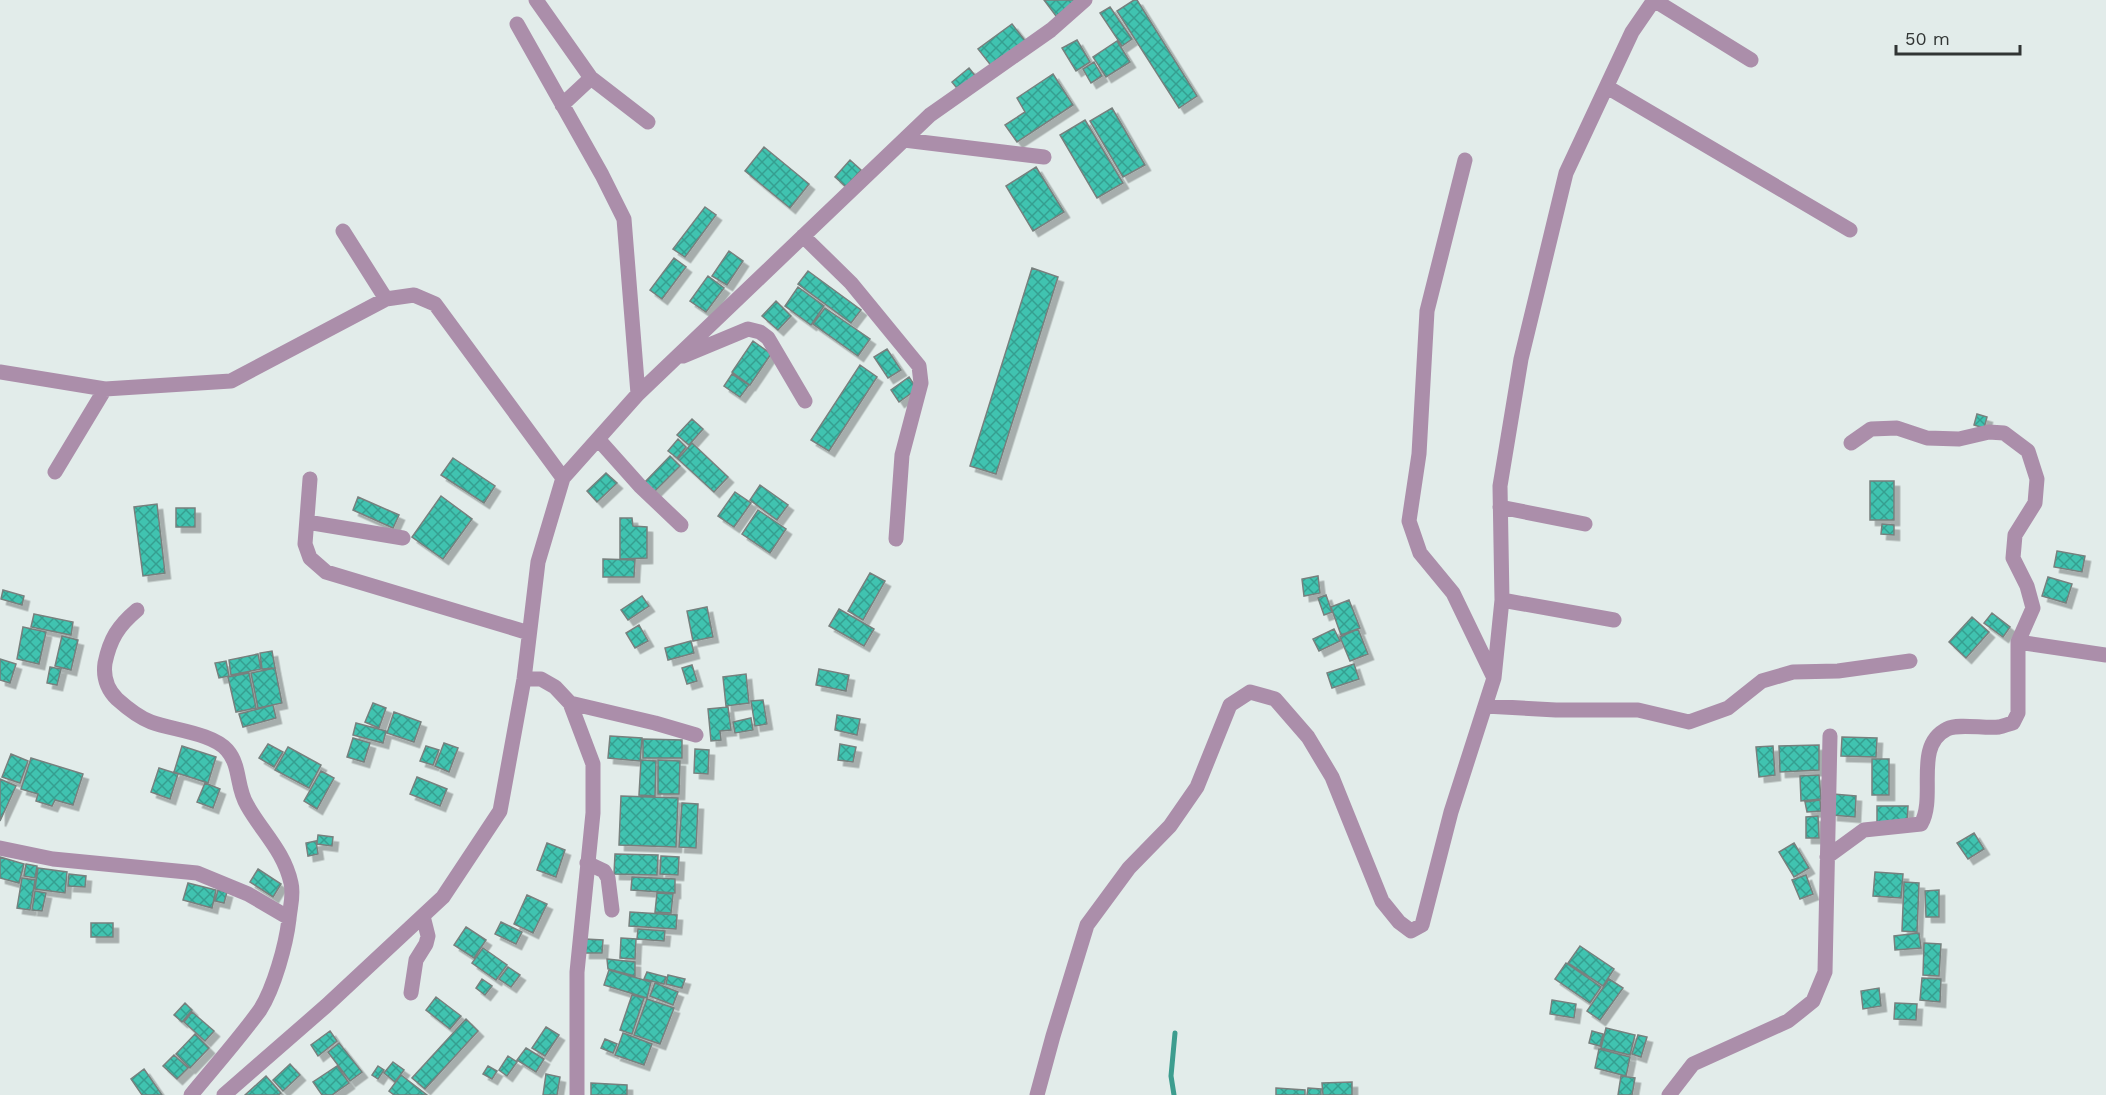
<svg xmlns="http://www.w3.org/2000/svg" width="2106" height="1095" font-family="'Work Sans',sans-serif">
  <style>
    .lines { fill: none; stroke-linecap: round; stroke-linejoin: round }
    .stream { stroke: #3d9d8f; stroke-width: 5 }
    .building { fill: url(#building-cross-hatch); stroke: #77807e; stroke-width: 1.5; filter: url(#shadow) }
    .minor { stroke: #ab8eaa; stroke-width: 15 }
  </style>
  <defs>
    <pattern id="building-cross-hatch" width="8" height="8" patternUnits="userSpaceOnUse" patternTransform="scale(1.5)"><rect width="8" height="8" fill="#40c3b0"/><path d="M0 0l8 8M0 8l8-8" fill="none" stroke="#369f90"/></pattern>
    <filter id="shadow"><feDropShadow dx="5.5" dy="5.5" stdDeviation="0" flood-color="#0004"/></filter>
  </defs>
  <rect width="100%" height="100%" fill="#e2ecea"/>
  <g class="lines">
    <path class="stream" d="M1174,1095L1171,1076L1175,1033"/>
  </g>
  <path class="building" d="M1044,0H1077L1056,16Z
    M1134,0H1137L1197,96L1179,108L1117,11Z
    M1110,7L1132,39L1122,46L1100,13Z
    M1012,24L1027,43L993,68L978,49Z
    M1077,40L1090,62L1076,71L1062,48Z
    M1117,41L1130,62L1106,77L1093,57Z
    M1094,62L1102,76L1091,83L1083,69Z
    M969,68L977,78L960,92L952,82Z
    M1053,74L1073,105L1017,142L1005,125L1025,112L1017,98Z
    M1112,108L1145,165L1123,177L1090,121Z
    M1085,120L1123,183L1097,198L1060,135Z
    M764,147L809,184L790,208L745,171Z
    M850,160L861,170L846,187L835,177Z
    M1036,167L1064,212L1033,231L1006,186Z
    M705,207L716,215L685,257L673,249Z
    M729,251L743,261L727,285L712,276Z
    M674,258L686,267L662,299L650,290Z
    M1032,268L1058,277L996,474L970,466Z
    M808,271L861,310L851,323L798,284Z
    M708,276L724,288L706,312L690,301Z
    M798,287L824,306L811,325L785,306Z
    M776,301L791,316L778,330L762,316Z
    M825,308L870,339L858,356L813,324Z
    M753,341L771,354L750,385L732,372Z
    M887,349L901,370L888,378L874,357Z
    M860,365L877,377L829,451L811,440Z
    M732,374L749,385L740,397L724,386Z
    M909,377L917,389L899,402L891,390Z
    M1977,414L1987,417L1984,428L1974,425Z
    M692,419L703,429L689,445L677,435Z
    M678,439L686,447L677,458L668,451Z
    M692,443L728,477L714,492L678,459Z
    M670,456L680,466L651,495L642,485Z
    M453,458L495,486L484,503L441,475Z
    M606,473L617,483L597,502L587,491Z
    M1870,481H1894V520H1870Z
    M760,485L788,505L777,520L750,500Z
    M735,492L751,503L734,527L718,516Z
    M441,496L472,519L443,559L412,537Z
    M358,497L399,515L393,528L353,510Z
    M157,504L165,573L143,576L134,507Z
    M176,508H195V527H176Z
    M758,510L786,529L770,553L742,534Z
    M620,518H632L633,526L647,527V558L620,559Z
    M1882,524L1894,525V535L1881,534Z
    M2057,551L2085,556L2082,572L2054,567Z
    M603,559L635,560L634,577H603Z
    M870,573L885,581L863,620L848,611Z
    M1318,576L1320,593L1304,596L1302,579Z
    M2048,577L2072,584L2066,603L2042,596Z
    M3,590L24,596L22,605L1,599Z
    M1326,595L1332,612L1324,615L1318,598Z
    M642,596L649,606L628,620L621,610Z
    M1349,600L1360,628L1341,635L1331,607Z
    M707,607L713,637L693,641L687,611Z
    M839,609L874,629L864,646L829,626Z
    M1992,613L2010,627L2003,637L1984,623Z
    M34,614L73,622L71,635L31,627Z
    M1972,617L1989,632L1966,658L1949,642Z
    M639,625L648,641L635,648L626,633Z
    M23,627L46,632L39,664L17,659Z
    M1334,629L1340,641L1319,651L1313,639Z
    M1358,629L1368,654L1350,661L1340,637Z
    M62,636L78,640L71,670L55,666Z
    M691,641L694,653L668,660L665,648Z
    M272,651L275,668L262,669L260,653Z
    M258,654L261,669L231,675L229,660Z
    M0,659L16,664L10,683L0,680Z
    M226,661L229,676L219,678L215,663Z
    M1354,664L1359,679L1332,688L1327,673Z
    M692,665L697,681L687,684L682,668Z
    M50,667L61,669L57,685L47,683Z
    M275,668L282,703L258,708L251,673Z
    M819,669L849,675L846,691L816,685Z
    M249,673L256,708L236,712L228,677Z
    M746,674L749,703L726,706L723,677Z
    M763,700L767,724L755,726L751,701Z
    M373,703L386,708L379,728L365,722Z
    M273,705L276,718L243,727L239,714Z
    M728,707L731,730L720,731L721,740L711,741L708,709Z
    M394,712L421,722L414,742L387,733Z
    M837,715L860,719L857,735L835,730Z
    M751,718L753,730L735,733L733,722Z
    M356,723L386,731L383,743L353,735Z
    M610,736L642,738L640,761L608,758Z
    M1842,737L1877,738L1876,757L1841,756Z
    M353,738L370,743L364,762L347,757Z
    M643,739L682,740V758H643Z
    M444,743L458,748L449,772L435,766Z
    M268,744L283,752L274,767L259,758Z
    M840,744L856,747L853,762L838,760Z
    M1819,745V770L1780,772L1779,746Z
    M182,746L216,757L208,783L174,772Z
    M426,746L439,750L433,765L420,761Z
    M1773,746L1775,775L1759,777L1756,747Z
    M288,747L321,765L309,788L275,770Z
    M695,749L709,750L708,774L694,773Z
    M11,754L28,761L20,783L2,777Z
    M31,758L83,774L73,805L55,800L52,806L36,801L38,794L21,789Z
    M1872,759H1889V795H1872Z
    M641,760L656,761L655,796L639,795Z
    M658,760L680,761L679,794H658Z
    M159,768L178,774L170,799L151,792Z
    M321,771L334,778L317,809L304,801Z
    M1819,775L1821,799L1801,801L1800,776Z
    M417,777L447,789L440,806L410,794Z
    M0,779L16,786L0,821Z
    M205,783L220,789L213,808L197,802Z
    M1833,794L1856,796L1855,817L1832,815Z
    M621,796L678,798L676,847L619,845Z
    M1820,800L1821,811L1807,812L1805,802Z
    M682,803L698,804L696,848L679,847Z
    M1877,806H1908L1907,824H1877Z
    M1818,816L1819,838H1806V817Z
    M1974,833L1984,849L1968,859L1957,843Z
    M318,835L333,837L332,846L317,844Z
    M316,841L318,854L308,856L306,843Z
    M547,843L565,850L556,877L537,870Z
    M1794,843L1809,868L1794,877L1779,852Z
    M615,854L658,855L657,875L614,874Z
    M661,856L679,857L678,875L660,874Z
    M0,857L24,864L19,883L0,878Z
    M26,864L37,866L35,878L24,876Z
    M38,868L67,872L65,893L35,889Z
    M258,869L281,884L273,897L250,882Z
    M1875,872L1903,874L1901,898L1873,896Z
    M69,874L86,876L85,887L68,886Z
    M1806,875L1813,894L1800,899L1792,880Z
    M632,877L675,879V893L631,890Z
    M22,878L35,880L30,910L17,908Z
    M1904,882L1919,883L1917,932L1902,931Z
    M188,883L216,890L212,908L183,900Z
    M218,890L227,892L224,903L215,901Z
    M1939,890V917H1926L1925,891Z
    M35,891L46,893L42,911L32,910Z
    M657,893L673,894L671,913L655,912Z
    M527,895L547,904L533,933L514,924Z
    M630,912L677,915L676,929L629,926Z
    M501,922L522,932L516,944L495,934Z
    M91,923H113V937H91Z
    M466,927L486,940L474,958L454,945Z
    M638,929L665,931L664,941L637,939Z
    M1919,933L1921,948L1895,950L1894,936Z
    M621,938L636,939L635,959L620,958Z
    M585,939L603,940L602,953H584Z
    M1924,943L1941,944L1939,976L1923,975Z
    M1580,946L1614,969L1603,986L1568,963Z
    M483,948L507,965L496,980L472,963Z
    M607,959L635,962V976L608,969Z
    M1566,963L1601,987L1590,1003L1555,979Z
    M508,967L520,975L511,987L499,979Z
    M609,970L651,982L647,998L604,985Z
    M647,972L666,977L664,984L644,979Z
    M668,975L685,979L682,988L666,984Z
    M1922,978L1941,979L1940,1002L1920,1000Z
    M482,979L492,986L485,995L476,988Z
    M1609,979L1623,988L1600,1020L1587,1011Z
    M655,983L678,992L673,1005L650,996Z
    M1879,988L1881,1006L1863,1009L1861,991Z
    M632,995L644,998L632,1034L620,1030Z
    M436,997L461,1016L450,1029L426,1010Z
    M647,999L674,1008L660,1044L634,1035Z
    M1552,1000L1576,1004L1574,1018L1550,1014Z
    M185,1003L192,1010L182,1022L174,1015Z
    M1895,1003L1917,1004L1916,1020L1894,1019Z
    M192,1012L214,1031L205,1041L184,1022Z
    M466,1019L478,1031L425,1089L412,1078Z
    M546,1027L559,1035L545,1056L532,1048Z
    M1606,1028L1635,1035L1630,1055L1601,1048Z
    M330,1031L337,1041L318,1056L311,1045Z
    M1592,1031L1603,1034L1600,1046L1589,1043Z
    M623,1033L652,1044L644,1065L615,1055Z
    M195,1034L209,1048L190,1068L176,1054Z
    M1638,1035L1647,1037L1641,1057L1632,1054Z
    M605,1039L617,1044L613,1053L601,1048Z
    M339,1043L362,1072L350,1081L328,1052Z
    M526,1048L544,1059L536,1072L517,1060Z
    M1599,1049L1630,1057L1626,1076L1595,1068Z
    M174,1055L188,1068L177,1079L163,1066Z
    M508,1056L517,1062L507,1076L499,1070Z
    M393,1062L404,1070L395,1082L384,1073Z
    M290,1064L300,1075L283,1091L273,1080Z
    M337,1066L349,1083L332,1095H322L313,1082Z
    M378,1066L384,1070L378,1079L372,1075Z
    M488,1066L497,1071L492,1079L483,1074Z
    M144,1069L162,1095H142L131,1079Z
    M546,1074L560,1077L557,1095H543Z
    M401,1075L427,1095H394L389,1091Z
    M266,1076L281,1093L278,1095H245Z
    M1621,1076L1635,1078L1632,1095H1618Z
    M1352,1082V1095H1323L1322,1083Z
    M591,1083L627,1085V1095H591Z
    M1276,1088L1305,1090V1095H1276Z
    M1308,1088L1321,1089V1095H1307Z"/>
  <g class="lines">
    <path class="minor" d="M536,0L591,78L648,122
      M1654,0L1751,60
      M517,24L602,175L624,219L638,394
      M1607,87L1850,230
      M562,105L591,78
      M904,140L1044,157
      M1465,160L1427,311L1419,454L1409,521L1420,553L1453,593L1494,678
      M343,231L386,299
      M803,236L851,283L919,366L921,383L902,455L896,539
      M683,356L748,329L760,332L768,338L805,401
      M0,372L105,389L231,381L386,299L414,295L435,304L563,478
      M598,439L640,486L681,525
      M55,472L105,389
      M310,479L305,544L310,558L326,572L529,633
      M1500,507L1585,524
      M307,522L403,538
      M1502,600L1614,620
      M137,610C118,626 110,639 105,663C103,677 107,689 117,699C127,708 138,717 151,722C172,730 212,733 227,750C241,766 236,787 247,805C262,832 284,851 291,883C294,895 290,907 289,919C286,945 274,988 260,1010C239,1039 214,1067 191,1095
      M2018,642L2106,655
      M524,679H541L555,687L570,703L593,764V813L577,972V1095
      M570,703L655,723L696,735
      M1485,706L1556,710H1638L1689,722L1728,708L1762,681L1793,672L1838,671L1910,661
      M0,848L53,859L197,873L248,894L289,918
      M1827,857L1864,830L1921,824C1937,796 1913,746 1947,729C1959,723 1985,729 1999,727C2004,726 2008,724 2013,723L2018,713V642L2033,608L2027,586L2013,558L2015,535L2035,503L2037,479L2028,451L2004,433L1989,432L1959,439L1927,438L1897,428L1871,429L1851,443
      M587,863L604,871L608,878L612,910
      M411,993L416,960L426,944L428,936L423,916
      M224,1095L326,1006L443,897L500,811L524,679L538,562L563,478L638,394L930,115L1051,30L1085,0
      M1037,1095L1053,1036L1087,925L1129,868L1170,826L1197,787L1230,705L1250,692L1275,699L1308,737L1332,777L1382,901L1399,922L1411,931L1422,925L1451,812L1494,678L1502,600L1500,486L1521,359L1566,173L1632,32L1654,0
      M1669,1095L1693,1064L1788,1021L1813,1001L1825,972L1830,736"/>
  </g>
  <path d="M1896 45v9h124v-9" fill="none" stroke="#313534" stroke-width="3"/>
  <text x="1905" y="45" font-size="18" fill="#313534" stroke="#e2ecea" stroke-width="4.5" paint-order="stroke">50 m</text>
</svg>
